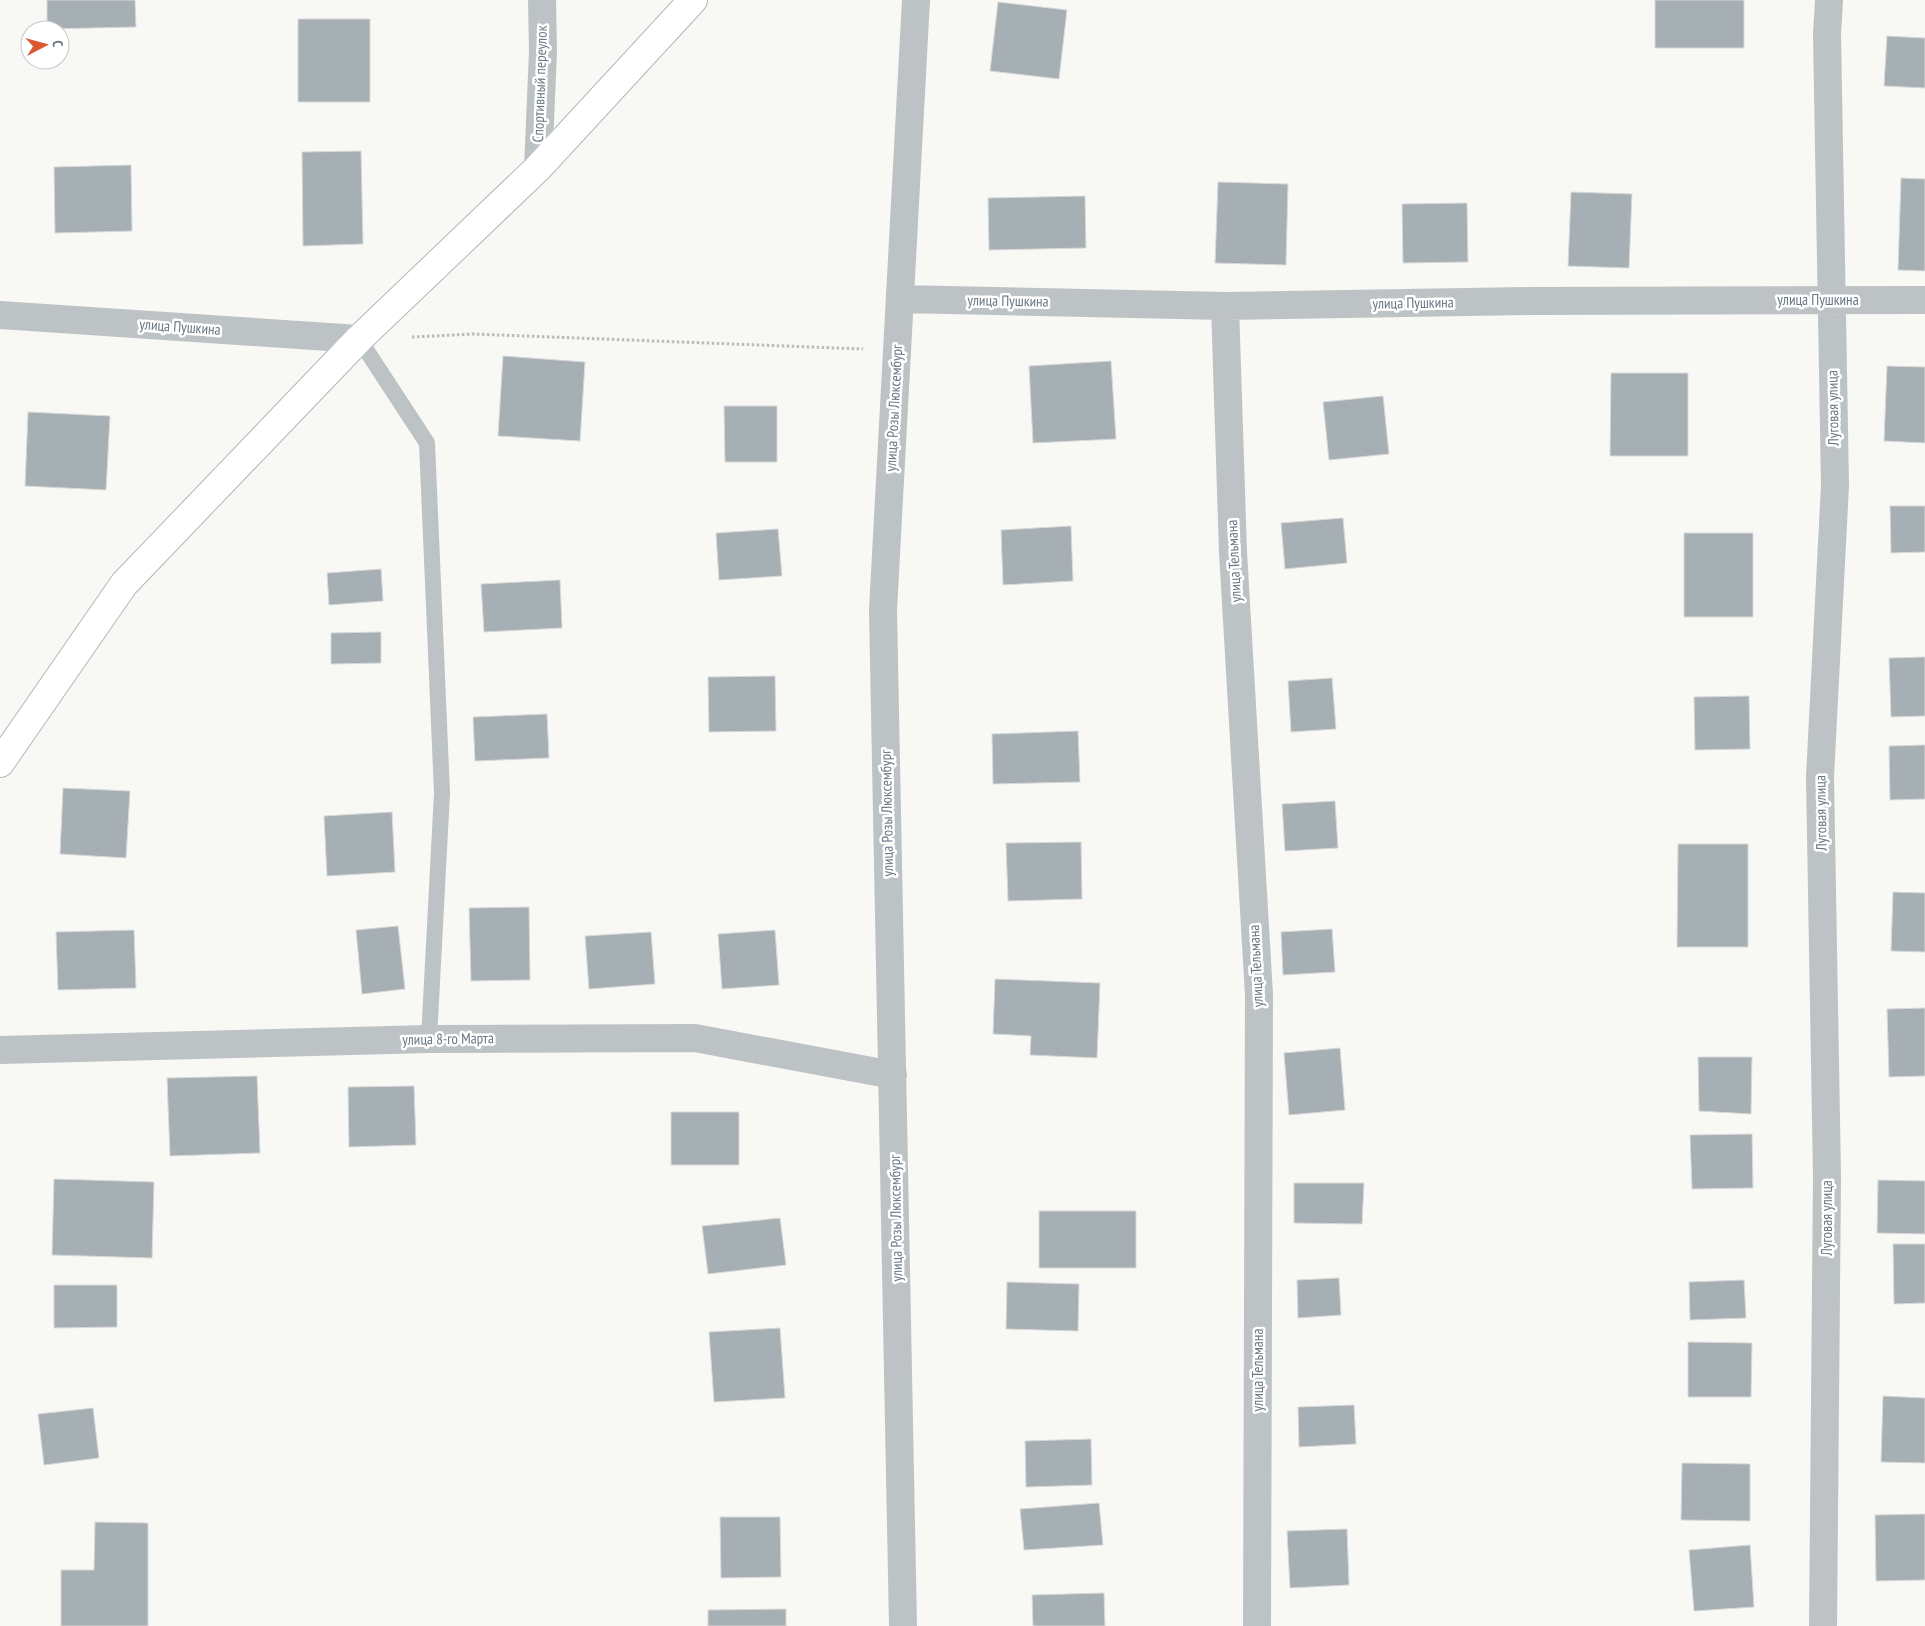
<svg xmlns="http://www.w3.org/2000/svg" width="1925" height="1626" font-family="'PT Sans Narrow',sans-serif">
  <style>
    .building { fill: #a6afb4; stroke: #d9d9d8 }
    .lines { fill: none; stroke-linecap: round; stroke-linejoin: round }
    .secondary-casing { stroke: #b2b7bc; stroke-width: 30 }
    .path { stroke: #b8bbbe; stroke-width: 3; stroke-dasharray: 2.5 2.5; stroke-linecap: butt }
    .lane { stroke: #bdc2c5; stroke-width: 16 }
    .street { stroke: #bdc2c5; stroke-width: 28 }
    .secondary { stroke: #fff; stroke-width: 28 }
    .labels { text-anchor: middle; stroke-width: 5; stroke-linejoin: round; paint-order: stroke }
    .street-label { font-size: 15px; fill: #687885; stroke: #fff }
  </style>
  <rect width="100%" height="100%" fill="#f8f8f5"/>
  <path class="building" d="M47,0H135L136,27L47,29Z
    M1655,0H1744V48H1655Z
    M998,2L1067,10L1059,79L990,71Z
    M298,19H370V102H298Z
    M1887,36L1925,38V88L1884,86Z
    M361,151L363,244L303,246L302,152Z
    M131,165L132,231L55,233L54,167Z
    M1901,178L1925,179V271L1898,270Z
    M1218,182L1288,184L1286,265L1215,263Z
    M1571,192L1632,194L1629,268L1568,266Z
    M1085,196L1086,248L989,250L988,198Z
    M1467,203L1468,262L1403,263L1402,204Z
    M503,356L585,362L580,441L498,436Z
    M1111,361L1116,439L1033,443L1029,366Z
    M1887,366L1925,367V443L1884,441Z
    M1611,373H1688V456H1610Z
    M1383,396L1389,454L1329,460L1323,402Z
    M724,406H777V462H725Z
    M28,412L110,416L106,490L25,486Z
    M1890,506H1925V552L1891,553Z
    M1343,518L1347,563L1285,569L1281,523Z
    M1071,526L1073,581L1003,585L1001,530Z
    M778,529L782,576L719,580L716,533Z
    M1684,533H1753V617H1684Z
    M381,569L383,601L329,605L327,573Z
    M560,580L562,628L484,632L481,584Z
    M381,632V663L331,664V633Z
    M1925,657V716L1891,717L1889,658Z
    M775,676L776,731L709,732L708,677Z
    M1332,678L1336,729L1291,732L1288,681Z
    M1749,696L1750,749L1695,750L1694,697Z
    M547,714L549,758L475,761L473,717Z
    M1078,731L1080,782L993,784L992,734Z
    M1925,745V799L1890,800L1889,746Z
    M63,788L130,791L126,858L60,854Z
    M1335,801L1338,848L1285,851L1282,804Z
    M392,812L395,872L327,876L324,816Z
    M1081,842L1082,899L1008,901L1006,843Z
    M1678,844H1748V947H1677Z
    M1893,892L1925,893V952L1891,951Z
    M529,907L530,980L471,981L469,908Z
    M398,926L405,989L362,994L356,930Z
    M1332,929L1335,972L1283,975L1281,932Z
    M134,930L136,988L58,990L56,932Z
    M775,930L779,985L722,989L718,934Z
    M651,932L655,984L589,989L585,936Z
    M995,979L1100,983L1097,1058L1030,1055L1031,1036L993,1034Z
    M1925,1008V1076L1889,1077L1887,1009Z
    M1340,1048L1345,1110L1289,1115L1284,1053Z
    M1698,1057H1752L1751,1114L1699,1111Z
    M257,1076L260,1153L170,1156L167,1078Z
    M414,1086L416,1145L349,1147L348,1087Z
    M671,1112H739V1165H671Z
    M1752,1134L1753,1188L1692,1189L1690,1135Z
    M54,1179L154,1182L152,1258L52,1255Z
    M1878,1180L1925,1181V1234L1877,1233Z
    M1294,1183H1364L1362,1224L1294,1223Z
    M1039,1211H1136V1268H1039Z
    M780,1218L786,1265L708,1274L702,1226Z
    M1893,1244H1925V1303L1894,1304Z
    M1339,1278L1341,1315L1298,1318L1297,1280Z
    M1744,1280L1746,1318L1690,1320L1689,1282Z
    M1007,1282L1079,1284L1078,1331L1006,1329Z
    M54,1285H117V1327L54,1328Z
    M780,1328L785,1398L714,1402L709,1332Z
    M1688,1342L1752,1343L1751,1397H1688Z
    M1883,1396L1925,1398V1463L1881,1462Z
    M1354,1405L1356,1444L1299,1447L1298,1407Z
    M93,1408L99,1458L44,1465L38,1414Z
    M1091,1439L1092,1485L1026,1487L1025,1441Z
    M1682,1463L1750,1464V1521L1681,1520Z
    M1099,1503L1103,1545L1024,1550L1020,1509Z
    M1925,1514V1580L1876,1581L1875,1515Z
    M720,1517H780L781,1577L721,1578Z
    M95,1522L148,1523V1626H61V1570H94Z
    M1347,1529L1349,1585L1290,1588L1287,1531Z
    M1750,1545L1754,1607L1694,1611L1689,1550Z
    M1104,1593L1105,1626H1033L1032,1595Z
    M786,1609V1626H708V1610Z"/>
  <g class="lines">
    <defs>
      <path id="secondary" d="M0,763L124,584L359,339L538,168L693,0"/>
    </defs>
    <use href="#secondary" class="secondary-casing"/>
    <path class="path" d="M412,337L473,334L863,349"/>
    <path class="lane" d="M359,339L427,443L442,793L429,1039"/>
    <path class="street" d="M538,168L543,51L542,0
      M901,299L1225,306L1532,301L1925,300
      M1225,306L1233,552L1259,995L1257,1626
      M0,315L359,339
      M0,1050L429,1039L695,1038L893,1075
      M903,1626L883,610L916,0
      M1823,1626L1827,1177L1820,777L1835,485L1827,34L1829,0"/>
    <use href="#secondary" class="secondary"/>
  </g>
  <g class="labels">
    <g class="street-label">
      <text transform="translate(540 84) rotate(-88)" y="5">Спортивный переулок</text>
      <text x="1818" y="305">улица Пушкина</text>
      <text transform="translate(1008 301) rotate(1)" y="5">улица Пушкина</text>
      <text transform="translate(1413 303) rotate(-1)" y="5">улица Пушкина</text>
      <text transform="translate(180 327) rotate(4)" y="5">улица Пушкина</text>
      <text transform="translate(894 408) rotate(-87)" y="5">улица Розы Люксембург</text>
      <text transform="translate(1833 408) rotate(-91)" y="5">Луговая улица</text>
      <text transform="translate(1234 561) rotate(-93)" y="5">улица Тельмана</text>
      <text transform="translate(887 813) rotate(-91)" y="5">улица Розы Люксембург</text>
      <text transform="translate(1821 813) rotate(-91)" y="5">Луговая улица</text>
      <text transform="translate(1256 966) rotate(-93)" y="5">улица Тельмана</text>
      <text transform="translate(448 1039) rotate(-1)" y="5">улица 8-го Марта</text>
      <text transform="translate(896 1218) rotate(-91)" y="5">улица Розы Люксембург</text>
      <text transform="translate(1827 1218) rotate(-90)" y="5">Луговая улица</text>
      <text transform="translate(1258 1370) rotate(-90)" y="5">улица Тельмана</text>
    </g>
  </g>
  <g transform="translate(45 45) rotate(84)"><circle r="24" fill="#ffffff" stroke="#c3c9ce"/>
  <path d="M0-4L9 19L0 12L-9 19Z" fill="#da5933"/>
  <text y="-8" font-size="14" font-weight="bold" text-anchor="middle" fill="#687885">С</text>
  </g>
</svg>
